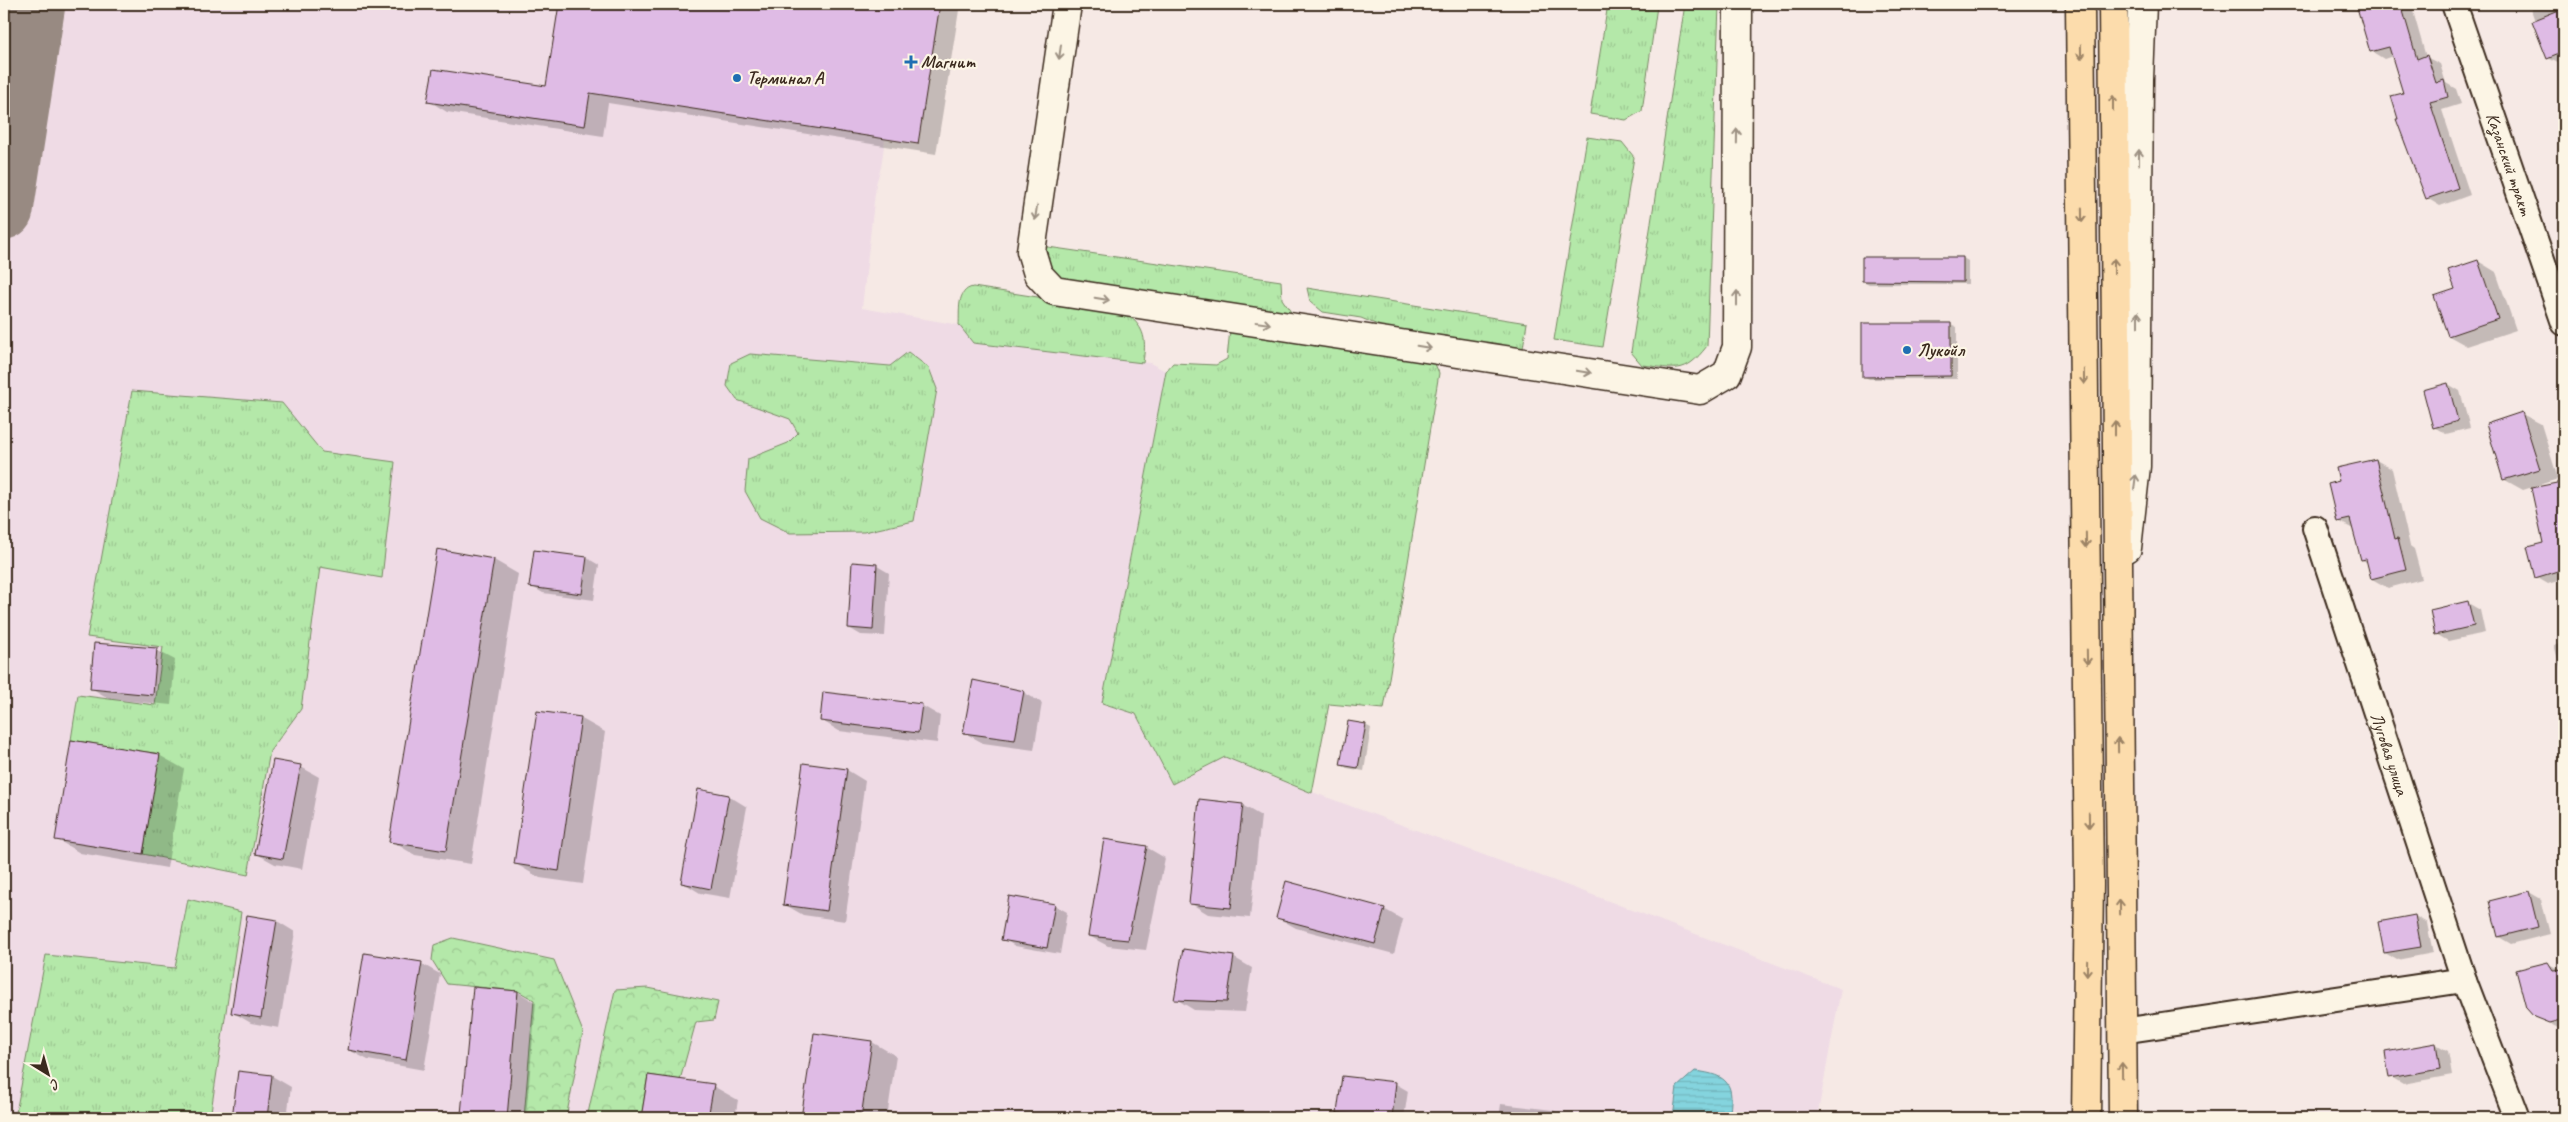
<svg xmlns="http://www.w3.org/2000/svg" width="2568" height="1122" font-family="Caveat,sans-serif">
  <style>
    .built { fill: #efdbe5 }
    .grass { fill: url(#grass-tufts); stroke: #788964 }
    .forest { fill: url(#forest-crowns); stroke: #788964 }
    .water { fill: url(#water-rules); stroke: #679091 }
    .shadow { fill: #0003 }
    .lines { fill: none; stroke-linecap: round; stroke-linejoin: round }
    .taxiway { stroke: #988a82; stroke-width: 59 }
    .building { fill: #dfbbe5; stroke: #3b2a1e }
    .minor-casing { stroke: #3b2a1e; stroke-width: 28 }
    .tertiary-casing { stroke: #3b2a1e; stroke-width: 31 }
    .primary-casing { stroke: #3b2a1e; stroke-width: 31 }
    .minor { stroke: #fcf5e5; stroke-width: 24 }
    .tertiary { stroke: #fcf5e5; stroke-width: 28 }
    .primary { stroke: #fcdcac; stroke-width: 28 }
    .oneway { stroke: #9c9082 }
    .oneway2 { stroke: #9c8365 }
    .poi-dot { fill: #1f6fb2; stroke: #fcf5e5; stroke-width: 2 }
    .labels { text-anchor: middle; stroke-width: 4.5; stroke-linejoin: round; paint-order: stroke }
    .poi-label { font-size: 18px; font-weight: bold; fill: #3b2a1e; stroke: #fcf5e5; text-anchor: start }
    .street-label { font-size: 18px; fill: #3b2a1e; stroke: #fcf5e5 }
  </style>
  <defs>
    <pattern id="grass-tufts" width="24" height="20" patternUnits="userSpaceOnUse" patternTransform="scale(1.25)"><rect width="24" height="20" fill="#b4e8a9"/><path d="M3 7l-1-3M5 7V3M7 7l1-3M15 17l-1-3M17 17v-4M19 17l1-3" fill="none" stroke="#9cc791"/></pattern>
    <pattern id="forest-crowns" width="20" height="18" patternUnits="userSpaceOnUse" patternTransform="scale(1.25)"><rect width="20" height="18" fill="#b4e8a9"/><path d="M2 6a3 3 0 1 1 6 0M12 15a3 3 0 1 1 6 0" fill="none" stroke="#9cc791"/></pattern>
    <pattern id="water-rules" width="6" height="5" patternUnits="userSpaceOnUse" patternTransform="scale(1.25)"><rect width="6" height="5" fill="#84d4de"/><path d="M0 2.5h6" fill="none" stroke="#73b6be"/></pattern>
  </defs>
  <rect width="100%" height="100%" fill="#f6e9e5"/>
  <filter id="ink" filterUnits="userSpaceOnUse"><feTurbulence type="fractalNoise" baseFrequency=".02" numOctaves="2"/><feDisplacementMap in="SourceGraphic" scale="10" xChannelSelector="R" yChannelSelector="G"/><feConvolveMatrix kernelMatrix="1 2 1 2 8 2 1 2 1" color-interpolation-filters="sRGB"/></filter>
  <g filter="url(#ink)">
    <path class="built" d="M4,4H940L918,144L885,139L881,167L876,184L862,308L959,325L973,343L1150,363L1166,371L1102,703L1136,714L1172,784L1225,757L1266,775L1590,894L1841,989L1817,1118H4Z"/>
    <path class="grass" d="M1608,4H1656L1657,6L1642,111L1626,120L1590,114Z
      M1685,4H1719L1707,346C1684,376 1676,368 1642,365L1631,352Z
      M1587,137L1622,142L1634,157L1603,347L1554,340Z
      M1041,246L1281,281L1282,299L1293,315L1049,277Z
      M973,287L1044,298L1127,314C1146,329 1146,340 1143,363L973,343L959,325C960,312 956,290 973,287Z
      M1307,288L1527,323L1522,354L1402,335L1361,318L1323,312L1310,301Z
      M1230,329L1424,358L1435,364L1439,373L1384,709L1329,704L1312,793L1225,757L1172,784L1136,714L1102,703L1166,371L1173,363L1216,365L1227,359Z
      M908,352L929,368L937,389L914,521L864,532L790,533L760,518L745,491L748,459L788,443L798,433L790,419L737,400L727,386L731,363L750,354L890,366Z
      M132,391L282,403L322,452L395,462L382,578L320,567L301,709L270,751L248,875L143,854L159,754L71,740L78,695L155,705L163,647L87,637Z
      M188,899L241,912L210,1118H15L46,955L175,968Z"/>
    <path class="forest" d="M453,938L554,960L583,1032L566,1118H524L534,1000L518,991L447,984L432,960L434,945Z
      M648,988L718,1002L714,1020L696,1022L680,1080L648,1075L641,1118H587L615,990Z"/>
    <path class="water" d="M1695,1071C1729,1075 1735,1084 1729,1118H1673L1677,1087Z"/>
    <path class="shadow" d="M560,4H960L936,154L608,103L603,136L447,112L429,101L547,88Z
      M2358,4H2411L2426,57L2440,64L2446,83L2456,89L2461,104L2442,110L2470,195L2440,206L2427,198L2409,147L2405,145L2393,97L2404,93L2393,56L2384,59L2371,51Z
      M2529,4H2564V66L2548,58Z
      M1963,258L1968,261V284H1869L1863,281Z
      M2478,261L2496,272L2516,330L2467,346L2449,336Z
      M1951,324L1957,327V379H1869L1863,376Z
      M2448,384L2460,391L2470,428L2446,434L2434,427Z
      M2522,414L2541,424L2558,479L2523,490L2505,480L2488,425Z
      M2376,460L2392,469L2410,546L2414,549L2422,579L2388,588L2372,579L2368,563L2362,560L2355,530L2338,521L2341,482Z
      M2562,483L2564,484V579L2548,584L2536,577L2544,544L2532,489Z
      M535,551L587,558L599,565L594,600L543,593L531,586Z
      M494,560L518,574L471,864L415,855L391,841Z
      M854,564L877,566L889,573L885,636L861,635L849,628Z
      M2468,603L2480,610L2485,633L2448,641L2436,634Z
      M2564,642V672L2561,670L2554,645Z
      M156,650L175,660L171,705L110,699L91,688Z
      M1023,692L1042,703L1034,750L983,743L965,733Z
      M921,705L940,716L937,743L839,731L821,720Z
      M580,718L605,732L583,884L540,878L516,864Z
      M1365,725L1371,728L1364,771L1347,768L1342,765Z
      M159,755L184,769L167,868L80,853L56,839Z
      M274,762L301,767L319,777L302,869L275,864L257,854Z
      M847,770L865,781L845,921L803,915L784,904Z
      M729,796L747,807L730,898L700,893L682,882Z
      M1242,805L1261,816L1250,918L1208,914L1190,903Z
      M1146,847L1165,858L1146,950L1108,946L1089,936Z
      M2529,892L2541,899L2550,934L2511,944L2499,937Z
      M1054,905L1067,912L1060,954L1015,946L1003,939Z
      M1384,909L1403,920L1394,954L1296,928L1278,918Z
      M2415,916L2427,923L2433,953L2397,960L2385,953Z
      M277,921L295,932L279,1028L251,1023L232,1012Z
      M365,954L422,964L440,974L424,1070L368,1060L349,1050Z
      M1233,957L1252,968L1245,1012L1194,1010L1176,999Z
      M2548,964L2564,971V1031L2535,1016Z
      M518,992L536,1003L526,1118H471L463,1113Z
      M815,1034L872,1042L896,1056L887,1118H803Z
      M2436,1044L2448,1051L2452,1075L2403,1084L2391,1077Z
      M239,1072L272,1076L291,1087L287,1118H233Z
      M649,1076L713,1086L738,1100L735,1118H642Z
      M1396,1084L1408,1091L1404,1118H1349L1339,1113Z
      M1501,1104L1553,1110L1565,1118H1499Z"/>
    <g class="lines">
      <path class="taxiway" d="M4,210L36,4"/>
    </g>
    <path class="building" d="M559,4H940L918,144L590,93L585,126L427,102L433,69L546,86Z
      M2356,4H2401L2417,59L2427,55L2436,83L2444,80L2448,97L2430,102L2458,188L2426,199L2396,119H2398L2391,96L2403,93L2389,47L2370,52Z
      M2564,8V52L2547,59L2532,21Z
      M1862,257H1963V282L1862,281Z
      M2478,260L2498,319L2448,336L2434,296L2455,289L2448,270Z
      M1862,323H1951V376L1862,377Z
      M2448,383L2458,421L2433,428L2423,390Z
      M2522,412L2540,469L2503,480L2486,424Z
      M2376,459L2395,539L2398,538L2406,570L2371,579L2366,559L2361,560L2350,519L2337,522L2328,484L2339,481L2336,468Z
      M2562,482L2564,569L2535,578L2527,547L2543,543L2531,488Z
      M437,549L494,559L446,851L389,842Z
      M534,550L587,557L582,594L529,587Z
      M852,562L877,564L873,630L848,628Z
      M2468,601L2474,626L2435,635L2430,610Z
      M94,643L157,648L153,695L90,689Z
      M973,680L1024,691L1015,740L963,733Z
      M823,692L922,704L918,733L820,721Z
      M537,711L581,717L559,871L514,864Z
      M1348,721L1366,724L1358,768L1340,765Z
      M71,740L160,754L143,854L55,840Z
      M273,760L301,765L283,859L255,854Z
      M803,763L847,769L827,911L783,905Z
      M698,789L729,795L711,889L681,883Z
      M1199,799L1243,804L1231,908L1189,904Z
      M1104,839L1147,846L1128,940L1088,936Z
      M1286,881L1385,908L1375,944L1276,918Z
      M2529,891L2538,927L2498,937L2489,901Z
      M1009,896L1055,904L1047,948L1001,940Z
      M247,915L277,920L261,1018L231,1013Z
      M2415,915L2421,947L2384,953L2378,922Z
      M1183,949L1234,956L1227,1002L1174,1000Z
      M364,953L422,962L406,1060L348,1050Z
      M2548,962L2553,970L2564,969V1019L2549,1023L2534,1017L2526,1008L2516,970Z
      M473,987L518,991L507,1118L461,1114Z
      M814,1033L872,1041L861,1118H801Z
      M2436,1043L2440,1069L2389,1078L2385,1052Z
      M238,1071L272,1075L267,1118H232Z
      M648,1075L714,1084L708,1118H641Z
      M1342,1076L1396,1082L1392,1118L1337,1113Z"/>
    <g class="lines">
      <defs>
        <g id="minor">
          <path id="s1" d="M2454,4L2564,323"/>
          <path id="s2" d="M2315,528L2464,980"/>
          <path d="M2122,1031L2464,980L2517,1118"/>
        </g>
        <path id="tertiary" d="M1067,4L1031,251L1038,274L1054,291L1700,390L1727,374L1737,347L1738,4
          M2127,548L2136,466L2139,79L2142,4"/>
        <path id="primary" d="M2080,4L2089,884L2086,1118
          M2113,4L2123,1118"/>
      </defs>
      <use href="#minor" class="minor-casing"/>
      <use href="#tertiary" class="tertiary-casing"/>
      <use href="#primary" class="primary-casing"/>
      <use href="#minor" class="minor"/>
      <use href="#tertiary" class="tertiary"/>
      <use href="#primary" class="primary"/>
    </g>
    <defs><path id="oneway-shaft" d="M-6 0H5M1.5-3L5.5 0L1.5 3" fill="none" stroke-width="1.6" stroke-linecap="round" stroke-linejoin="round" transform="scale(1.25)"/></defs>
    <g class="oneway">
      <use href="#oneway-shaft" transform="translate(1060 52) rotate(98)"/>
      <use href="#oneway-shaft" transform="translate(1737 136) rotate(-89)"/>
      <use href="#oneway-shaft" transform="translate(2139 157) rotate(-90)"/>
      <use href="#oneway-shaft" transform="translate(1036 213) rotate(98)"/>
      <use href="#oneway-shaft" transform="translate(1737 298) rotate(-90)"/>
      <use href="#oneway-shaft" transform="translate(1102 299) rotate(10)"/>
      <use href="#oneway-shaft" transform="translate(2138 319) rotate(-90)"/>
      <use href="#oneway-shaft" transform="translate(1263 323) rotate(8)"/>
      <use href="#oneway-shaft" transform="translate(1424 347) rotate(9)"/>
      <use href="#oneway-shaft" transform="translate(1584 372) rotate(9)"/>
      <use href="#oneway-shaft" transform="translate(2135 482) rotate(-83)"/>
    </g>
    <g class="oneway2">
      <use href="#oneway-shaft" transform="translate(2081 52) rotate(89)"/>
      <use href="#oneway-shaft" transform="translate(2113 103) rotate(-90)"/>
      <use href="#oneway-shaft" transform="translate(2082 215) rotate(89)"/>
      <use href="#oneway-shaft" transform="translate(2114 266) rotate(-90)"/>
      <use href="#oneway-shaft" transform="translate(2084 377) rotate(89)"/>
      <use href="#oneway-shaft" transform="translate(2115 428) rotate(-90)"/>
      <use href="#oneway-shaft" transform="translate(2086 540) rotate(89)"/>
      <use href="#oneway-shaft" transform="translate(2087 657) rotate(89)"/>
      <use href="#oneway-shaft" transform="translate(2118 745) rotate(-91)"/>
      <use href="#oneway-shaft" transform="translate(2089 820) rotate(89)"/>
      <use href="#oneway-shaft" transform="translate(2120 907) rotate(-91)"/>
      <use href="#oneway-shaft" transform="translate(2087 968) rotate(91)"/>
      <use href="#oneway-shaft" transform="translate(2122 1070) rotate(-91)"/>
    </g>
  </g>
  <g class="poi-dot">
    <path d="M908.5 54.5h5v5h5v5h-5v5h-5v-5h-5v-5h5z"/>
    <circle cx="737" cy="78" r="5"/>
    <circle cx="1907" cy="350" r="5"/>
  </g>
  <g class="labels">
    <g class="poi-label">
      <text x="921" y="68">Магнит</text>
      <text x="747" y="84">Терминал А</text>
      <text x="1917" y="356">Лукойл</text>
    </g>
    <g class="street-label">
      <text dy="6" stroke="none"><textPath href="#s1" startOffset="169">Казанский тракт</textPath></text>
      <text dy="6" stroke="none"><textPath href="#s2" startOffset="238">Луговая улица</textPath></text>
    </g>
  </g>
  <rect width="2568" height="1122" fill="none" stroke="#fcf5e5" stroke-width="20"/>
  <rect x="10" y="10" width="2548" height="1102" fill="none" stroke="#3b2a1e" stroke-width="2" filter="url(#ink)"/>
  <g transform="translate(48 1074) rotate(143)" stroke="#fcf5e5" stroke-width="4" paint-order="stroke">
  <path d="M0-4L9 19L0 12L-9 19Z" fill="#3b2a1e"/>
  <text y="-8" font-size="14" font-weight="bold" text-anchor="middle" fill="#3b2a1e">С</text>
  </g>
</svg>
